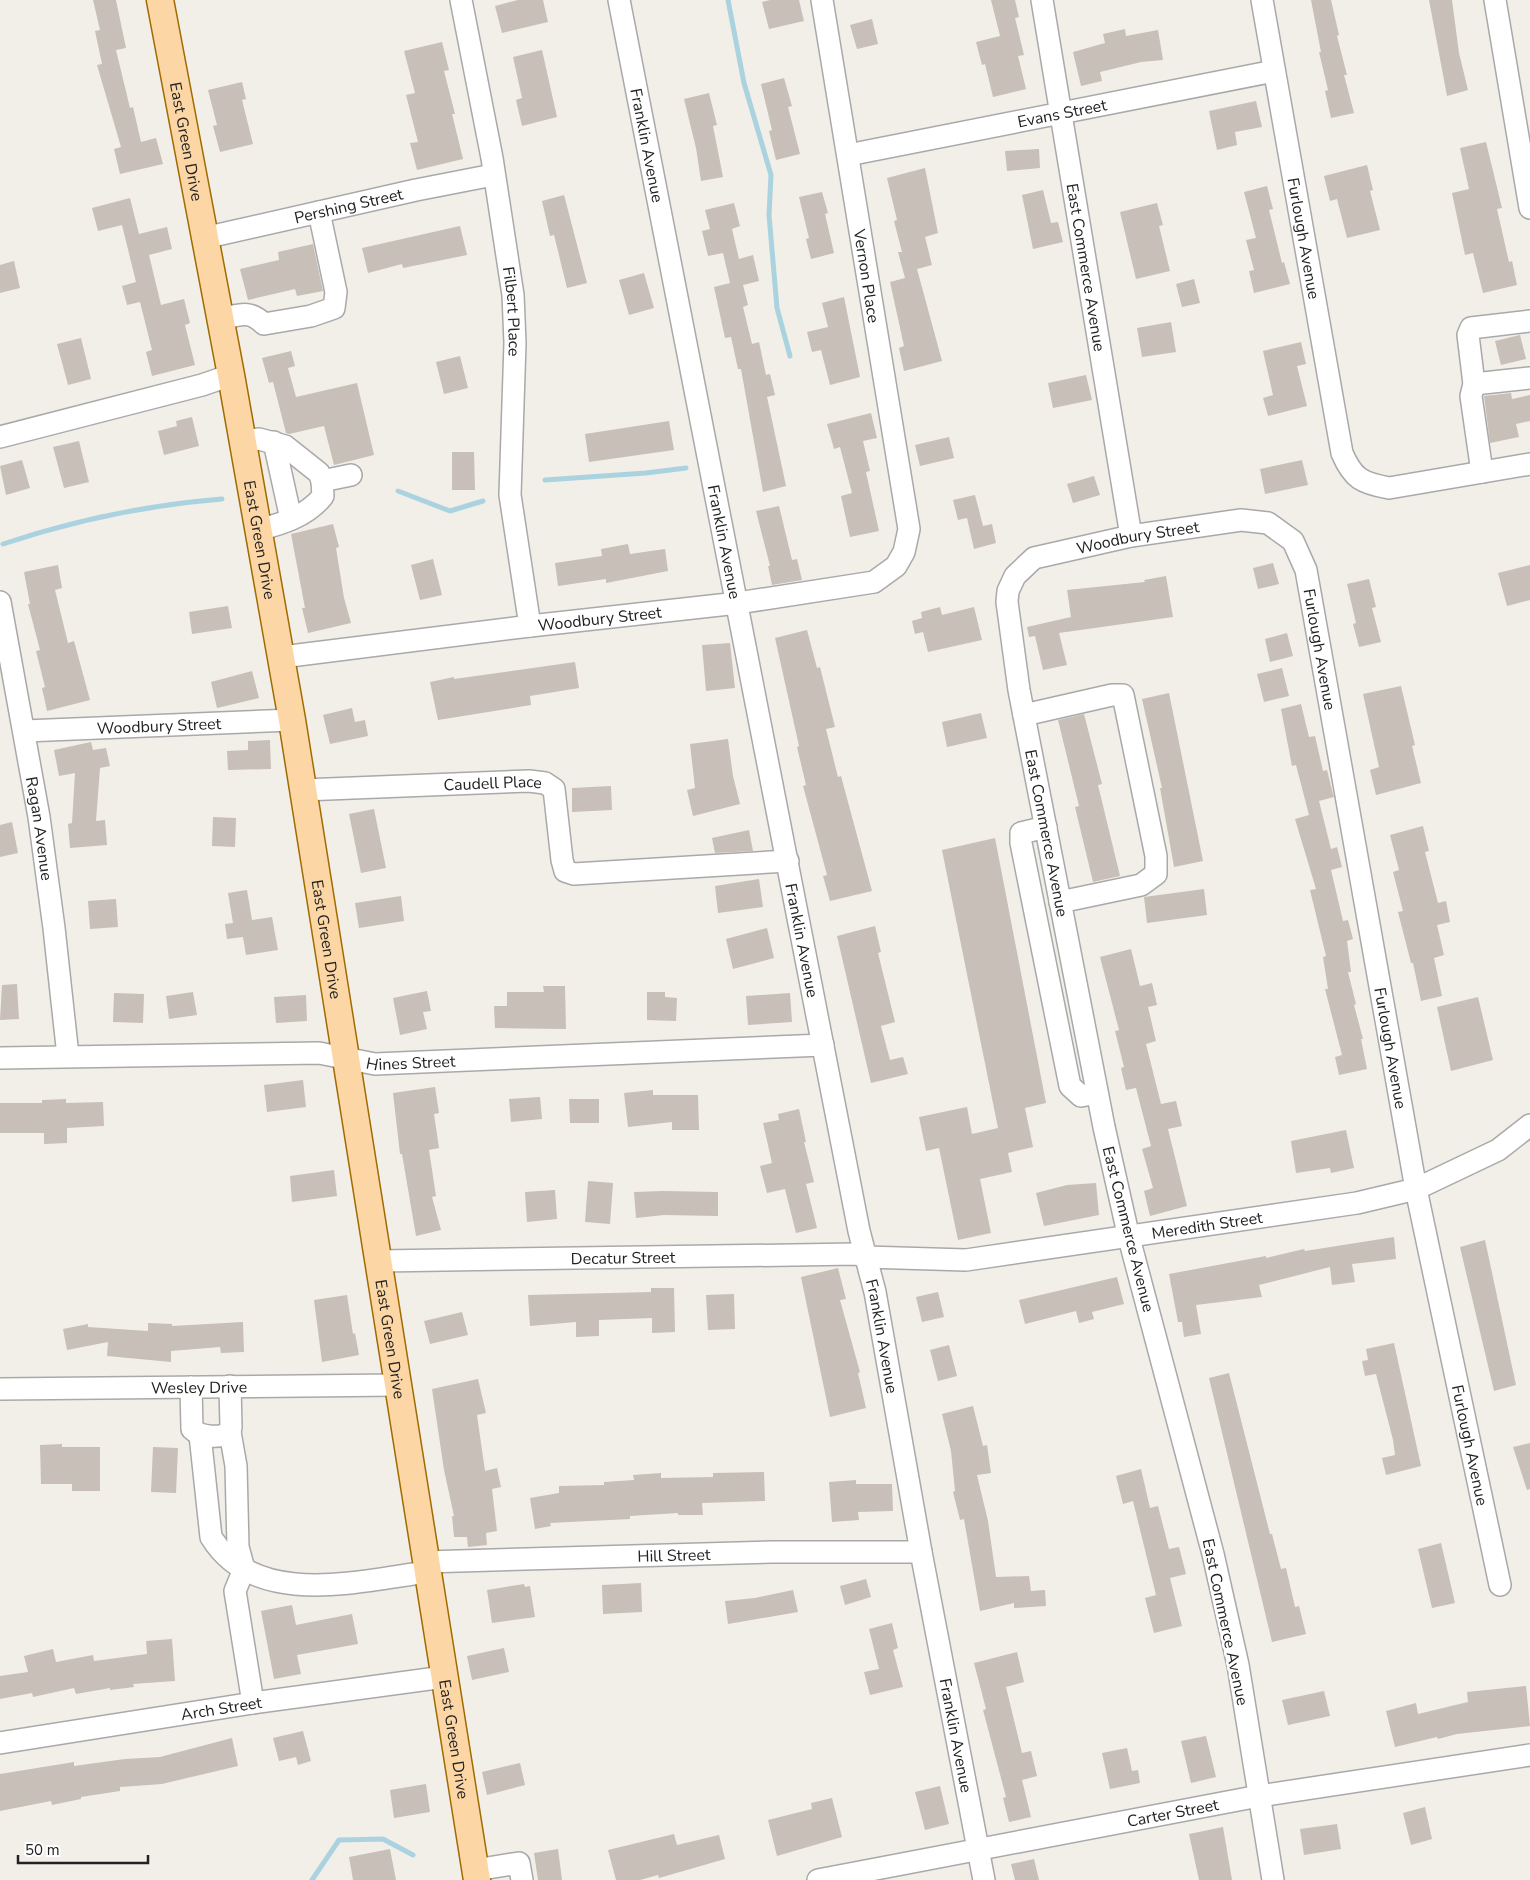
<svg xmlns="http://www.w3.org/2000/svg" width="1530" height="1880" font-family="'Nunito Sans',sans-serif">
  <style>
    .lines { fill: none; stroke-linecap: round; stroke-linejoin: round }
    .stream { stroke: #aad3df; stroke-width: 5 }
    .building { fill: #c7bfb8 }
    .minor-casing { stroke: #a9a9a9; stroke-width: 24 }
    .major-casing { stroke: #a06b00; stroke-width: 29 }
    .minor { stroke: #fff; stroke-width: 21 }
    .major { stroke: #fcd6a4; stroke-width: 26 }
    .labels { text-anchor: middle; stroke-width: 5; stroke-linejoin: round; paint-order: stroke }
    .street-label { font-size: 16px; fill: #222; stroke: #fff }
  </style>
  <rect width="100%" height="100%" fill="#f2efe9"/>
  <g class="lines">
    <path class="stream" d="M728,0L744,83L771,175L769,215L777,308L790,356
      M545,480L646,473L686,468
      M398,491L450,511L483,501
      M3,544C75,520 147,505 222,499
      M312,1880L339,1840L383,1839L413,1855"/>
  </g>
  <path class="building" d="M93,0H116L126,48L116,50L130,108L133,107L141,142L156,138L163,164L120,174L114,149L121,147L97,65L102,64L95,31L100,30Z
    M518,0H543L548,22L502,33L495,6Z
    M770,0H799L804,21L769,29L762,2Z
    M991,0H1015L1019,17L1015,18L1024,55L1018,56L1026,89L993,97L985,64L982,65L976,42L1000,36Z
    M1311,0H1331L1339,35L1337,36L1347,75H1344L1354,113L1331,118L1325,91L1328,90L1319,52H1321Z
    M1429,0H1452L1459,53L1468,90L1447,96Z
    M872,19L878,44L857,49L850,25Z
    M1125,29L1126,36L1158,30L1163,60L1141,62L1100,72L1102,81L1081,86L1073,52L1105,43L1103,34Z
    M442,42L449,70L444,71L455,114H452L463,159L417,170L410,143L418,142L406,95L415,93L404,51Z
    M542,50L557,117L522,126L516,100L522,98L513,57Z
    M784,78L792,106L788,107L800,154L776,160L769,131L772,130L761,84Z
    M242,82L246,99L242,100L253,144L220,152L213,126L217,125L208,90Z
    M709,93L717,125L713,126L723,177L701,181L696,148L684,99Z
    M1256,101L1262,127L1235,132L1237,145L1217,150L1209,111Z
    M1486,142L1502,208L1497,209L1509,262L1512,261L1517,285L1483,293L1473,253L1465,255L1452,193L1469,189L1460,148Z
    M1039,149L1040,168L1007,171L1005,151Z
    M1367,165L1373,190L1370,191L1380,230L1347,238L1337,199L1330,201L1324,176Z
    M925,168L938,233L925,237L932,265L917,269L942,361L904,371L899,348L904,346L890,282L905,278L898,252H902L894,221L897,220L887,178Z
    M1267,186L1273,209L1269,210L1282,263L1284,262L1290,284L1254,293L1249,271L1254,270L1246,240L1256,238L1244,192Z
    M1043,190L1051,223L1058,222L1063,242L1033,249L1022,195Z
    M822,192L828,213L825,214L834,253L811,259L806,239L809,238L799,197Z
    M564,195L587,283L567,288L554,235L550,236L542,201Z
    M130,198L139,234L167,227L172,249L149,255L161,305L184,299L190,323L185,325L195,365L152,376L146,352L152,350L140,302L127,305L122,286L136,282L122,225L98,231L92,208Z
    M734,203L740,226L732,229L739,259L753,255L759,281L743,285L748,305L743,307L752,344L759,342L766,375L770,374L775,395L767,397L786,486L763,492L741,369H738L731,337L725,338L714,287L730,283L723,253L708,256L702,231L710,229L705,210Z
    M1157,203L1163,225L1159,226L1170,271L1136,279L1120,212Z
    M460,226L467,255L403,268L402,264L368,273L362,248Z
    M313,244L323,291L297,296L295,289L248,300L240,269L279,260L278,252Z
    M14,261L20,288L0,293V265Z
    M644,273L654,308L629,315L619,280Z
    M1194,279L1200,303L1182,307L1176,284Z
    M844,297L860,377L830,385L821,350L812,352L807,332L828,327L822,303Z
    M1171,322L1176,352L1142,357L1137,328Z
    M1520,335L1526,359L1501,365L1495,341Z
    M81,338L91,379L68,385L57,344Z
    M1301,342L1306,364L1297,366L1307,406L1268,416L1263,398L1273,395L1263,351Z
    M291,351L295,366L288,368L296,397L357,383L374,455L334,465L324,426L289,434L286,433L273,382L269,383L262,358Z
    M460,356L468,388L444,394L436,362Z
    M1086,375L1092,400L1053,408L1048,383Z
    M1511,393L1512,399L1530,395V421L1516,424L1519,437L1490,443L1484,396Z
    M871,413L877,438L863,441L870,471L866,472L879,531L850,537L841,496L852,493L840,447L834,449L827,424Z
    M192,417L199,446L164,455L158,431L177,426L176,421Z
    M669,421L674,450L589,462L585,434Z
    M949,437L954,458L920,466L915,445Z
    M79,441L89,482L64,488L53,447Z
    M452,452H474L475,490H452Z
    M22,460L30,488L6,495L0,466Z
    M1302,460L1308,485L1265,494L1260,469Z
    M1094,476L1100,495L1073,503L1067,484Z
    M975,495L983,526L992,524L996,543L974,549L967,518L958,520L953,500Z
    M779,506L792,560L797,559L802,580L772,585L768,566H770L756,511Z
    M333,524L339,547L336,548L344,598L351,623L308,633L302,608H305L291,534Z
    M628,544L630,554L665,549L668,571L606,583V579L558,586L555,563L602,556L601,549Z
    M433,559L442,595L420,600L411,565Z
    M1273,563L1279,584L1258,589L1253,568Z
    M58,565L62,588L55,590L68,643L74,641L90,700L47,711L42,688L45,687L36,651L40,650L28,604H30L24,572Z
    M1530,565V600L1507,606L1498,573Z
    M1166,576L1173,617L1059,633L1067,665L1043,670L1035,636L1029,637L1027,627L1071,617L1067,590L1145,582L1144,580Z
    M1369,579L1376,607L1372,608L1381,642L1359,647L1353,624L1356,623L1347,584Z
    M228,606L232,628L192,634L189,612Z
    M940,607L942,615L974,607L982,640L928,652L923,632L915,634L912,621L922,618L921,612Z
    M807,630L817,668L820,667L835,727L826,729L838,777L841,776L872,891L830,901L823,876L827,875L803,786L806,785L797,747L799,746L775,638Z
    M1287,633L1293,656L1270,662L1265,639Z
    M730,643L735,688L706,691L702,645Z
    M575,662L579,688L530,696L531,705L438,720L430,682L454,677V679Z
    M1282,668L1289,696L1264,702L1257,674Z
    M252,671L259,698L217,708L211,682Z
    M1401,686L1415,745L1412,746L1421,783L1376,795L1370,770L1379,767L1363,694Z
    M1169,693L1203,861L1174,867L1160,788H1162L1142,699Z
    M1301,704L1309,737L1315,736L1323,771L1327,770L1333,794L1334,797L1319,801L1331,849L1337,847L1342,867L1331,870L1343,921L1348,920L1353,939L1347,941L1351,972H1348L1356,1004L1354,1005L1363,1039H1361L1367,1069L1339,1075L1335,1057L1342,1055L1325,989H1328L1323,957L1326,956L1310,890L1316,889L1295,819L1309,815L1296,765L1292,766L1281,709Z
    M352,708L355,722L365,720L368,736L330,744L323,715Z
    M981,713L987,738L947,747L942,722Z
    M1084,714L1102,784L1098,785L1120,876L1093,882L1075,807L1079,806L1058,720Z
    M728,739L733,776L740,804L693,816L687,790L695,788L690,744Z
    M270,740L271,769L228,770L227,751L248,750V741Z
    M91,742L93,750L106,748L110,766L100,768L96,821L105,820L107,845L70,848L68,824L72,823L75,773L59,776L54,750Z
    M611,786L612,810L572,812V788Z
    M374,809L386,868L361,873L349,814Z
    M213,817L236,818L235,847L212,846Z
    M12,822L18,853L0,857V825Z
    M1423,826L1429,851L1425,852L1438,903L1446,901L1450,922L1437,925L1444,955L1434,958L1442,996L1421,1001L1413,963H1411L1398,912L1403,911L1393,872L1399,870L1390,835Z
    M749,830L753,851L715,853L712,838Z
    M995,838L1046,1103L1025,1108L1033,1147L1008,1153L1012,1172L980,1179L991,1233L958,1240L939,1148L926,1151L919,1117L967,1107L972,1134L998,1128L942,850Z
    M759,879L763,907L718,913L715,886Z
    M1204,889L1207,915L1147,923L1144,897Z
    M247,890L252,920L272,917L278,950L246,955L243,937L227,939L225,924L233,923L228,893Z
    M401,896L404,921L359,928L355,903Z
    M116,899L118,927L90,929L88,901Z
    M875,926L881,952L878,953L895,1022L881,1026L890,1060L903,1057L908,1074L871,1083L837,936Z
    M767,928L774,958L733,969L726,939Z
    M1131,949L1140,986L1152,983L1157,1005L1148,1007L1156,1041L1146,1044L1161,1104L1176,1101L1182,1126L1168,1129L1187,1206L1150,1216L1144,1191L1153,1188L1142,1149L1151,1146L1136,1088L1126,1090L1121,1068L1124,1067L1115,1031L1119,1030L1100,957Z
    M17,984L19,1019L0,1020L2,985Z
    M543,986H565L566,1029L495,1028L494,1006H507V992H544Z
    M427,991L431,1011L423,1012L427,1029L400,1035L393,998Z
    M193,992L197,1015L169,1019L166,996Z
    M647,992H665V997L677,998L676,1021L647,1020Z
    M114,993L144,994L143,1023L113,1022Z
    M790,993L792,1022L748,1025L746,996Z
    M306,995L307,1021L276,1023L274,997Z
    M1478,997L1493,1060L1451,1071L1437,1007Z
    M303,1080L306,1107L267,1112L264,1085Z
    M435,1087L439,1113L434,1114L439,1148L429,1150L436,1196L432,1197L441,1230L416,1236L402,1154H400L393,1093Z
    M653,1090V1095H698L699,1130H672V1122L628,1127L624,1093Z
    M540,1097L542,1119L511,1122L509,1099Z
    M66,1099V1103L103,1102L104,1126L67,1128V1143L44,1144V1133H0V1103H42V1100Z
    M569,1099H599V1123H570Z
    M799,1109L806,1142H804L814,1182L806,1184L817,1228L796,1233L785,1189L767,1193L760,1166L772,1163L763,1123L779,1120L778,1114Z
    M1346,1130L1354,1168L1331,1173L1330,1168L1296,1173L1291,1141Z
    M334,1170L337,1196L292,1202L290,1176Z
    M588,1181L613,1183L610,1224L585,1222Z
    M1096,1183L1099,1215L1044,1226L1036,1193L1067,1185Z
    M555,1190L557,1219L527,1222L525,1192Z
    M663,1191L718,1192V1216L664,1215L636,1218L634,1192Z
    M1394,1237L1396,1259L1352,1264L1355,1282L1332,1285L1330,1267L1259,1285L1262,1297L1196,1305L1201,1334L1184,1337L1182,1322H1178L1169,1274L1266,1256V1258L1304,1249L1305,1251Z
    M1485,1240L1516,1385L1494,1391L1460,1247Z
    M838,1268L846,1299L840,1300L860,1372L858,1373L866,1408L830,1417L801,1277Z
    M1117,1277L1124,1304L1092,1312L1094,1319L1079,1323L1076,1311L1025,1324L1019,1300Z
    M651,1288H674L675,1332L652,1333V1318L599,1320V1336L576,1337V1322L530,1326L528,1295L651,1292Z
    M938,1292L944,1317L922,1322L916,1297Z
    M734,1294L735,1329L708,1330L706,1295Z
    M347,1295L353,1334L355,1333L359,1355L322,1362L314,1300Z
    M462,1312L468,1335L430,1344L424,1321Z
    M243,1322L244,1352L221,1353L220,1347L171,1351V1362L107,1356L108,1342L67,1350L63,1329L88,1324V1327L148,1331V1323L172,1324V1326Z
    M1394,1343L1421,1466L1386,1475L1382,1458L1395,1455L1393,1440L1376,1374L1365,1376L1362,1361L1368,1360L1366,1349Z
    M949,1345L957,1376L938,1381L930,1350Z
    M1229,1373L1270,1534H1272L1281,1569L1286,1568L1295,1607L1299,1606L1306,1634L1272,1642L1209,1378Z
    M478,1379L486,1413L477,1415L485,1471L497,1468L501,1487L492,1489L497,1531L486,1533L487,1545L468,1547L467,1537H454L452,1516H454L444,1470L432,1389Z
    M973,1406L983,1446L987,1445L991,1473L977,1475L988,1521L996,1577L1029,1576L1031,1591L1045,1590L1046,1606L1014,1608V1603L980,1611L964,1519L960,1520L953,1492L955,1491L951,1451L942,1414Z
    M1530,1443V1489L1527,1490L1513,1447Z
    M62,1444V1447H100V1491H72V1484H41L40,1445Z
    M153,1447L178,1448L176,1493L151,1492Z
    M1141,1469L1150,1508L1158,1506L1169,1549L1179,1547L1186,1574L1170,1578L1182,1626L1154,1633L1145,1598L1156,1595L1133,1501L1123,1504L1116,1476Z
    M764,1472L765,1501L702,1503L703,1515H678V1513L630,1516V1519L550,1523L551,1526L535,1529L530,1498L559,1493V1486L604,1485V1482L634,1480L633,1475L661,1473V1478L713,1477V1473Z
    M856,1480V1484H892L893,1511L858,1512L859,1520L832,1522L829,1482Z
    M1441,1543L1455,1603L1432,1608L1418,1549Z
    M866,1579L871,1597L845,1605L840,1586Z
    M641,1583L642,1612L603,1614L602,1585Z
    M524,1584L525,1587L530,1586L535,1617L492,1623L487,1590Z
    M793,1590L798,1612L728,1624L725,1601L755,1598Z
    M292,1605L296,1625L352,1614L358,1644L297,1655L301,1674L274,1679L261,1611Z
    M892,1623L898,1648L893,1650L903,1687L870,1695L864,1672L879,1669L869,1629Z
    M172,1639L175,1681L133,1684L134,1687L110,1690V1688L76,1694L74,1688L33,1697L32,1693L0,1699V1676L28,1672L24,1656L53,1649L56,1662L93,1655L94,1661L147,1654L146,1641Z
    M504,1648L509,1672L472,1680L467,1656Z
    M1017,1652L1024,1682L1006,1687L1022,1753L1031,1751L1037,1776L1022,1780L1031,1817L1009,1822L1003,1798L1006,1797L983,1710L986,1709L974,1663Z
    M1526,1686L1530,1726L1457,1734L1438,1739L1437,1737L1395,1747L1386,1711L1416,1703L1418,1714L1468,1702L1467,1692Z
    M1324,1691L1330,1716L1288,1725L1282,1700Z
    M303,1731L311,1761L298,1765L296,1757L279,1761L273,1738Z
    M1206,1736L1216,1777L1191,1783L1181,1741Z
    M232,1738L238,1766L162,1784L120,1787V1791L81,1797V1799L52,1805L51,1801L0,1811V1774L74,1762V1766L125,1759L160,1757Z
    M1127,1748L1132,1771L1138,1770L1140,1783L1110,1789L1102,1753Z
    M520,1763L525,1785L487,1795L482,1772Z
    M426,1784L430,1812L394,1818L390,1790Z
    M940,1786L949,1824L925,1830L915,1792Z
    M832,1798L842,1837L777,1856L768,1820L812,1809L811,1803Z
    M1425,1807L1432,1839L1411,1845L1403,1813Z
    M1337,1824L1341,1849L1304,1855L1300,1829Z
    M1223,1827L1232,1880H1199L1189,1834Z
    M674,1834L677,1845L719,1835L725,1859L659,1878L658,1875L640,1880H616L608,1850Z
    M390,1849L396,1880H353L349,1857Z
    M558,1849L562,1880H538L534,1853Z
    M1034,1859L1039,1880H1015L1011,1864Z"/>
  <g class="lines">
    <defs>
      <g id="minor">
        <path id="s1" d="M461,0L492,158L513,295L515,343L510,495L530,626"/>
        <path id="s2" d="M619,0L859,1231L875,1292L921,1552L984,1880"/>
        <path id="s3" d="M1042,0L1131,536"/>
        <path id="s4" d="M1262,0L1342,453C1353,479 1362,483 1389,488L1530,464"/>
        <path d="M1495,0L1530,208"/>
        <path id="s5" d="M848,155L1274,71"/>
        <path id="s6" d="M204,238L416,190L493,175"/>
        <path d="M220,319C240,315 248,309 264,324L311,316L334,308L336,292L319,212"/>
        <path d="M1474,384L1530,378"/>
        <path d="M0,437L202,385L231,375"/>
        <path d="M242,441L259,439L285,446L319,473L322,481L323,496C307,516 282,524 258,530"/>
        <path d="M274,442L291,519"/>
        <path d="M1482,472L1471,396L1474,384L1468,335L1471,328L1530,321"/>
        <path d="M322,481L351,475"/>
        <path id="s7" d="M0,602L39,817L54,928L68,1056"/>
        <path id="s8" d="M282,657L530,626L738,603L874,582L896,566L904,552L909,529L822,0"/>
        <path d="M1024,715L1112,695H1123L1156,856V874L1141,885L1060,902"/>
        <path id="s9" d="M25,731L292,720"/>
        <path id="s10" d="M303,790L529,781L545,783L554,789L562,860L565,871L574,874L788,861"/>
        <path d="M1046,827L1021,833V843L1070,1086L1081,1096L1097,1093"/>
        <path id="s11" d="M0,1058L319,1053L375,1064L823,1045"/>
        <path id="s12" d="M379,1261L856,1254L866,1257L966,1260L1357,1203L1416,1189L1498,1150L1530,1125"/>
        <path d="M191,1387L192,1429C200,1437 221,1439 230,1432L231,1427L230,1386"/>
        <path id="s13" d="M0,1389L398,1385"/>
        <path d="M230,1432L236,1466L238,1547L244,1569L235,1591L253,1703"/>
        <path d="M200,1435L211,1537C255,1609 359,1581 427,1572"/>
        <path id="s14" d="M425,1562L771,1552H921"/>
        <path id="s15" d="M0,1743L253,1703L444,1677"/>
        <path d="M475,1870L519,1863L522,1880"/>
        <path id="s16" d="M818,1880L1259,1796L1530,1755"/>
        <path id="s17" d="M1273,1880L1238,1665L1213,1554L1129,1238L1104,1127L1019,690L1007,602L1008,591L1015,576L1034,558L1131,536L1241,520L1268,523L1293,541L1306,570L1416,1189L1500,1585"/>
      </g>
      <g id="major">
        <path id="s18" d="M160,0L231,375L292,720L477,1880"/>
      </g>
    </defs>
    <use href="#minor" class="minor-casing"/>
    <use href="#major" class="major-casing"/>
    <use href="#minor" class="minor"/>
    <use href="#major" class="major"/>
  </g>
  <g class="labels">
    <g class="street-label">
      <text dy="6" stroke="none"><textPath href="#s5" startOffset="218">Evans Street</textPath></text>
      <text dy="6" stroke="none"><textPath href="#s18" startOffset="144">East Green Drive</textPath></text>
      <text dy="6" stroke="none"><textPath href="#s2" startOffset="148">Franklin Avenue</textPath></text>
      <text dy="6" stroke="none"><textPath href="#s6" startOffset="148">Pershing Street</textPath></text>
      <text dy="6" stroke="none"><textPath href="#s4" startOffset="242">Furlough Avenue</textPath></text>
      <text dy="6" stroke="none"><textPath href="#s3" startOffset="271">East Commerce Avenue</textPath></text>
      <text transform="translate(867 276) rotate(81)" y="6">Vernon Place</text>
      <text dy="6" stroke="none"><textPath href="#s1" startOffset="316">Filbert Place</textPath></text>
      <text dy="6" stroke="none"><textPath href="#s17" startOffset="1466">Woodbury Street</textPath></text>
      <text dy="6" stroke="none"><textPath href="#s18" startOffset="549">East Green Drive</textPath></text>
      <text dy="6" stroke="none"><textPath href="#s2" startOffset="552">Franklin Avenue</textPath></text>
      <text dy="6" stroke="none"><textPath href="#s8" startOffset="320">Woodbury Street</textPath></text>
      <text dy="6" stroke="none"><textPath href="#s17" startOffset="1741">Furlough Avenue</textPath></text>
      <text dy="6" stroke="none"><textPath href="#s9" startOffset="134">Woodbury Street</textPath></text>
      <text dy="6" stroke="none"><textPath href="#s10" startOffset="190">Caudell Place</textPath></text>
      <text dy="6" stroke="none"><textPath href="#s7" startOffset="230">Ragan Avenue</textPath></text>
      <text transform="translate(1047 833) rotate(79)" y="6">East Commerce Avenue</text>
      <text dy="6" stroke="none"><textPath href="#s18" startOffset="954">East Green Drive</textPath></text>
      <text dy="6" stroke="none"><textPath href="#s2" startOffset="958">Franklin Avenue</textPath></text>
      <text dy="6" stroke="none"><textPath href="#s17" startOffset="2146">Furlough Avenue</textPath></text>
      <text dy="6" stroke="none"><textPath href="#s11" startOffset="412">Hines Street</textPath></text>
      <text dy="6" stroke="none"><textPath href="#s12" startOffset="831">Meredith Street</textPath></text>
      <text transform="translate(1129 1229) rotate(76)" y="6">East Commerce Avenue</text>
      <text dy="6" stroke="none"><textPath href="#s12" startOffset="244">Decatur Street</textPath></text>
      <text dy="6" stroke="none"><textPath href="#s2" startOffset="1362">Franklin Avenue</textPath></text>
      <text dy="6" stroke="none"><textPath href="#s18" startOffset="1359">East Green Drive</textPath></text>
      <text dy="6" stroke="none"><textPath href="#s13" startOffset="199">Wesley Drive</textPath></text>
      <text dy="6" stroke="none"><textPath href="#s17" startOffset="2551">Furlough Avenue</textPath></text>
      <text dy="6" stroke="none"><textPath href="#s14" startOffset="249">Hill Street</textPath></text>
      <text transform="translate(1226 1622) rotate(78)" y="6">East Commerce Avenue</text>
      <text dy="6" stroke="none"><textPath href="#s15" startOffset="224">Arch Street</textPath></text>
      <text dy="6" stroke="none"><textPath href="#s2" startOffset="1768">Franklin Avenue</textPath></text>
      <text dy="6" stroke="none"><textPath href="#s18" startOffset="1764">East Green Drive</textPath></text>
      <text dy="6" stroke="none"><textPath href="#s16" startOffset="361">Carter Street</textPath></text>
    </g>
  </g>
  <path d="M18 1855v8h130v-8" fill="none" stroke="#222222" stroke-width="2.5"/>
  <text x="25" y="1855" font-size="15" fill="#222222" stroke="#ffffff" stroke-width="4" paint-order="stroke">50 m</text>
</svg>
